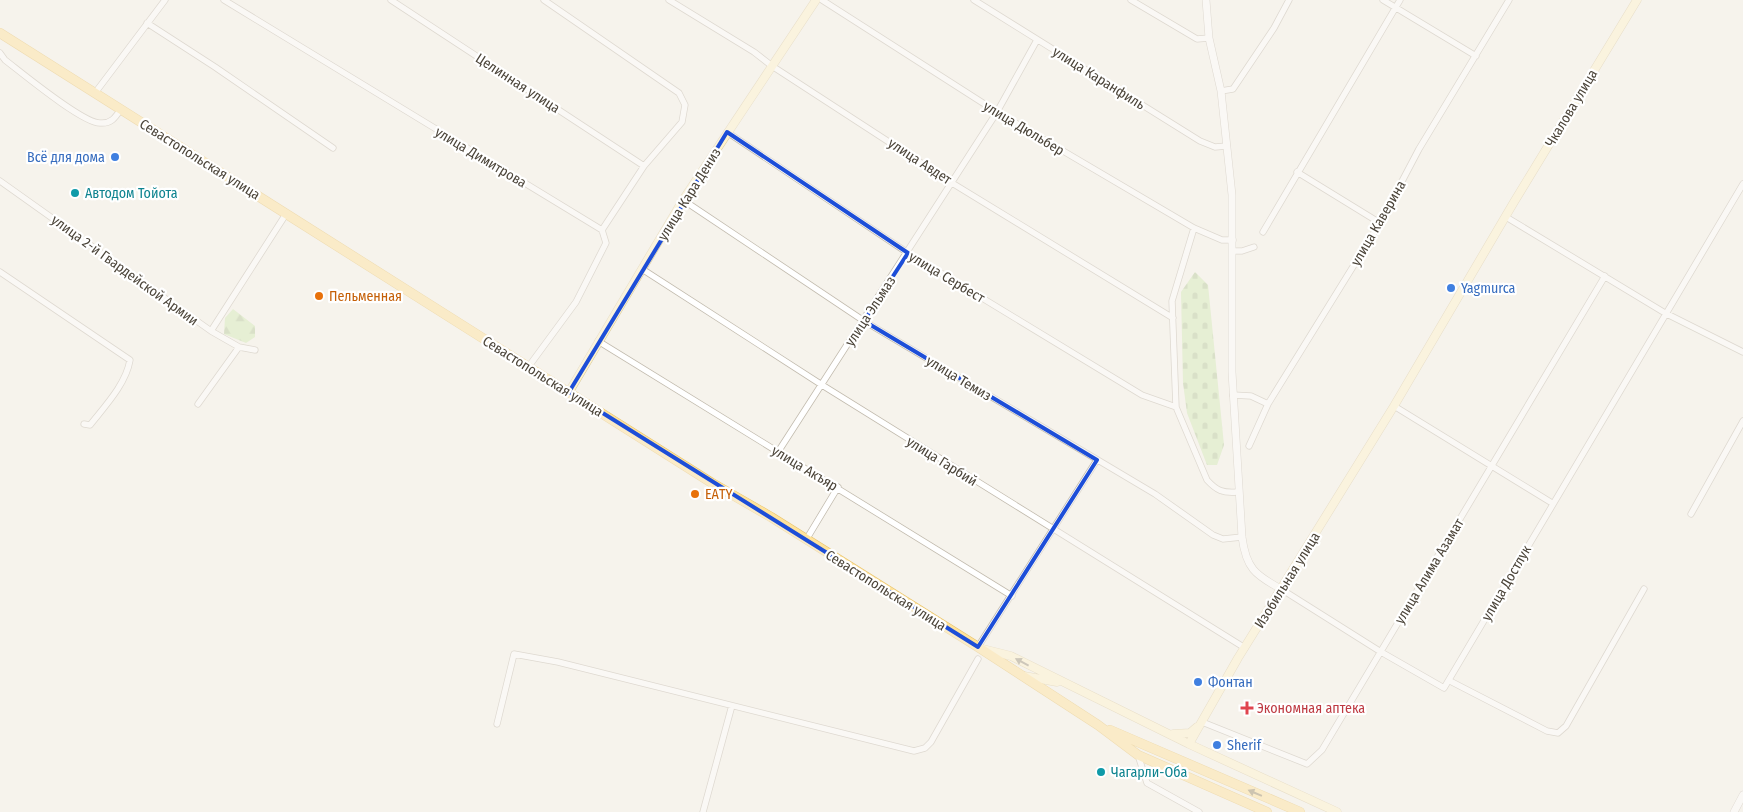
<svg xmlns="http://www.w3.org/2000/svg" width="1743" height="812" font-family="'Fira Sans Condensed',sans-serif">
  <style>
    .forest { fill: url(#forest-firs) }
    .cemetery { fill: url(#cemetery-stones) }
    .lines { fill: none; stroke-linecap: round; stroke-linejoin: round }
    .minor-casing { stroke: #c2bbae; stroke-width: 7 }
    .tertiary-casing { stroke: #c2bbae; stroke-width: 8 }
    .secondary-casing { stroke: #d6c79b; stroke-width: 9 }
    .primary-casing { stroke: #e6c16a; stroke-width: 10 }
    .minor { stroke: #fff; stroke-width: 5.5 }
    .tertiary { stroke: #fff; stroke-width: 7 }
    .secondary { stroke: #fff3cd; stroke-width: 8 }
    .primary { stroke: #ffe39c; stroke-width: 9 }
    .oneway { fill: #9c937c }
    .oneway2 { fill: #9c8c66 }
    .marked { fill: none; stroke: #1d4ed8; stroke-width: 4; stroke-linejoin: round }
    .shop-dot { fill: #3f7fe0; stroke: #fff; stroke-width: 2 }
    .culture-dot { fill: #0f9aa8; stroke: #fff; stroke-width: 2 }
    .food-dot { fill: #e8710a; stroke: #fff; stroke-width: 2 }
    .health-dot { fill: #e0444e; stroke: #fff; stroke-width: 2 }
    .labels { text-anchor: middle; stroke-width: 4.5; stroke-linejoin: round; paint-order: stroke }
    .street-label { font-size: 14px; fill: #4b4439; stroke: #fff }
    .shop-label { font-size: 14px; fill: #366cbe; stroke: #fff; text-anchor: start }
    .culture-label { font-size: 14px; fill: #0d838f; stroke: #fff; text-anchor: start }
    .food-label { font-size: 14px; fill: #c56008; stroke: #fff; text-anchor: start }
    .health-label { font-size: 14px; fill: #be3a42; stroke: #fff; text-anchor: start }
  </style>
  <defs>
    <pattern id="forest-firs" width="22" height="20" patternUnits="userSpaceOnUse" patternTransform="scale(1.25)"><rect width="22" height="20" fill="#d2eab5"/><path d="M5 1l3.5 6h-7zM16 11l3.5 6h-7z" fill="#b6ca9c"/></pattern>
    <pattern id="cemetery-stones" width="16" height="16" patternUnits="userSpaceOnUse" patternTransform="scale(1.25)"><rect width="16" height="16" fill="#d2eab5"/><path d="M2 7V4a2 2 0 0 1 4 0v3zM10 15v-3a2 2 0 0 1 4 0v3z" fill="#b6ca9c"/></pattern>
  </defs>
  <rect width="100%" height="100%" fill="#f6f3ec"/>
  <path class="forest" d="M233,309L255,326V337L246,343L224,334L225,318Z"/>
  <path class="cemetery" d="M1195,272L1208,285L1224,445L1217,465H1207L1187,413L1183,383L1181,292Z"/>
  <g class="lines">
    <defs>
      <path id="minor" d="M224,0L602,230L606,243L576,302L529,366
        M391,0L644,166
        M544,0L679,93L685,105L682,122L644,166L602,230
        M669,0L754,52L772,66L952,183L1173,318
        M822,0L997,112L1194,228L1222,240H1233
        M974,0L1200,141L1215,147L1227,146
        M1131,0L1197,39L1209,38
        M1383,0L1476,56
        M147,23L215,67L333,148
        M0,53L5,60C22,73 82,123 100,123C111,124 115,118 121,109
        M1221,91L1233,89L1274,28L1289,0
        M95,93L165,0
        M727,132L908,253L1142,395L1176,407
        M1297,172L1380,223
        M0,181L211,331L239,347L255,350
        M683,200L864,321L1155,494L1213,535L1223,539L1242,537
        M1506,217L1665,313L1743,352
        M1194,228L1172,301L1176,407L1207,480C1217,491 1223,493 1237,492
        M1263,232L1400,0
        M1233,251H1242L1254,247
        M642,269L822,385L1245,648
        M0,272L130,360C126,384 105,406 90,425L84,424
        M211,331L286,214
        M598,341L1012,596
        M1233,395L1251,396L1268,404
        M198,404L239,347
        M1394,406L1552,503
        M1249,446L1268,404L1380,223L1419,149L1509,0
        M778,452L997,112L1037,40
        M1691,514L1743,421
        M806,540L838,487
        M1281,589L1381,652L1444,688L1743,184
        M978,647L1097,460
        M1450,681L1547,731L1558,733L1566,726L1644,589
        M1202,722L1307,764L1322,750L1605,276
        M497,724L514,654L558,662L914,751L925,748L931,742L978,659
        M1138,755L1147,783L1199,812
        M703,812L731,709"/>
      <path id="tertiary" d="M1206,0L1209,38L1221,91L1232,195V372L1242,537C1246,568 1255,575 1281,589
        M1734,812L1743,795"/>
      <path id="secondary" d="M569,392L683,200L816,0
        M983,649L1011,656L1189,744L1238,658L1394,406L1514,202L1637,0
        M1024,676L1057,682
        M1173,734L1190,733L1197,727
        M1189,744L1337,812"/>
      <path id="primary" d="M0,33L712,483L771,517L978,647L1098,725L1138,755L1267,812
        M1110,730L1300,812"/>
    </defs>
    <use href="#minor" class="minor-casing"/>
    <use href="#tertiary" class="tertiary-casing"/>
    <use href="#secondary" class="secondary-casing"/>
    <use href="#primary" class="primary-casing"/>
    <use href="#minor" class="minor"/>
    <use href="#tertiary" class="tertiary"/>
    <use href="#secondary" class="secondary"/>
    <use href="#primary" class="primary"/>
  </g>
  <defs><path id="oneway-solid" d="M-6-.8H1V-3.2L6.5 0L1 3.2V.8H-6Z" transform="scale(1.25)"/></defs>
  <use class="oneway" href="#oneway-solid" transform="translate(1022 662) rotate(-152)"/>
  <use class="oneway2" href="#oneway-solid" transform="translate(1255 793) rotate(-157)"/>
  <path d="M0 0H1743V812H0ZM727,132L908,253L864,321L1097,460L978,647L569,392Z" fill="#f6f3ec" fill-opacity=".55" fill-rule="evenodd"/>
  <path class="marked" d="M727,132L908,253L864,321L1097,460L978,647L569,392Z"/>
  <g class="shop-dot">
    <circle cx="115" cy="157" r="5"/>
    <circle cx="1451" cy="288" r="5"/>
    <circle cx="1198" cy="682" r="5"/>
    <circle cx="1217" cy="745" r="5"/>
  </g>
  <g class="culture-dot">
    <circle cx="75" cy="193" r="5"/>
    <circle cx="1101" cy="772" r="5"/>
  </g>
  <g class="food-dot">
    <circle cx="319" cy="296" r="5"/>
    <circle cx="695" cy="494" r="5"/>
  </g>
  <path class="health-dot" d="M1244.5 700.5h5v5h5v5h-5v5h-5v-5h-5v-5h5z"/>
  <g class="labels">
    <g class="street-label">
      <text transform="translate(1099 78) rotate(32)" y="5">улица Каранфиль</text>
      <text transform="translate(518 83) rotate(33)" y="5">Целинная улица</text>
      <text transform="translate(1571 108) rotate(-59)" y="5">Чкалова улица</text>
      <text transform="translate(1024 128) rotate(31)" y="5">улица Дюльбер</text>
      <text transform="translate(481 157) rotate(31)" y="5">улица Димитрова</text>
      <text transform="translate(200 159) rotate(32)" y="5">Севастопольская улица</text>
      <text transform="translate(920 161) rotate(33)" y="5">улица Авдет</text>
      <text transform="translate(689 194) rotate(-58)" y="5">улица Кара Дениз</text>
      <text transform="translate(1378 223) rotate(-60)" y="5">улица Каверина</text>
      <text transform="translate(125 270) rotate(36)" y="5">улица 2-й Гвардейской Армии</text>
      <text transform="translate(947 277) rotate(31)" y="5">улица Сербест</text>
      <text transform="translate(870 311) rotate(-57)" y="5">улица Эльмаз</text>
      <text transform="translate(543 376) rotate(32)" y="5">Севастопольская улица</text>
      <text transform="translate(959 378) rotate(31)" y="5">улица Темиз</text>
      <text transform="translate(942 461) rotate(32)" y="5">улица Гарбий</text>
      <text transform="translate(805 468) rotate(31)" y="5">улица Акъяр</text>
      <text transform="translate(1429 571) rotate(-59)" y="5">улица Алима Азамат</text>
      <text transform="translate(1287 580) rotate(-58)" y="5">Изобильная улица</text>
      <text transform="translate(1506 583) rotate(-60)" y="5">улица Достлук</text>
      <text transform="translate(886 590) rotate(32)" y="5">Севастопольская улица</text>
    </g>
    <g class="shop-label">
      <text x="105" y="162" text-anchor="end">Всё для дома</text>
      <text x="1461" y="293">Yagmurca</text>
      <text x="1208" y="687">Фонтан</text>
      <text x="1227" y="750">Sherif</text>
    </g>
    <g class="culture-label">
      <text x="85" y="198">Автодом Тойота</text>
      <text x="1111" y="777">Чагарли-Оба</text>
    </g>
    <g class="food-label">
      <text x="329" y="301">Пельменная</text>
      <text x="705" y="499">EАTY</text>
    </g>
    <g class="health-label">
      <text x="1257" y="713">Экономная аптека</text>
    </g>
  </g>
</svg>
